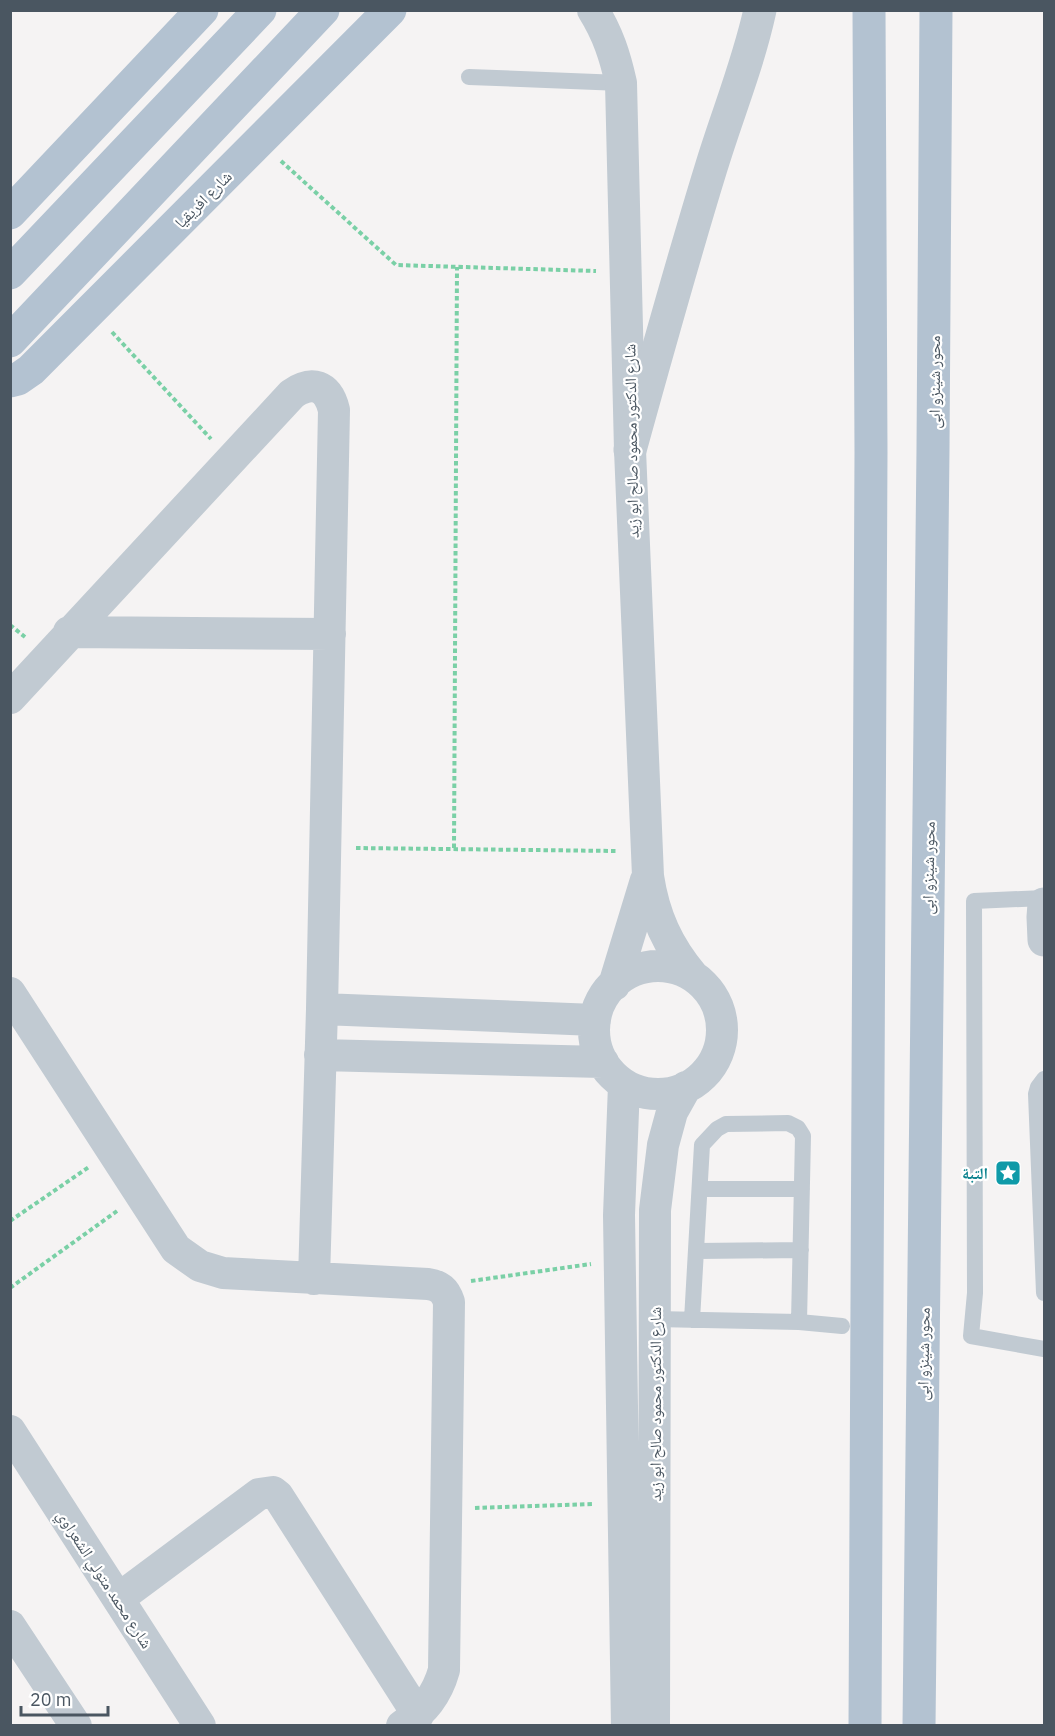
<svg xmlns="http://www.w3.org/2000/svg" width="1055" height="1736" font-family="'IBM Plex Sans','Noto Naskh Arabic',sans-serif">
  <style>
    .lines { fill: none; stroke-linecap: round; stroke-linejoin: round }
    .path { stroke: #7ad0a6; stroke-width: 4; stroke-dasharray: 4.5 3; stroke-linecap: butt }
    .service { stroke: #c1cad2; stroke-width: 16 }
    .minor { stroke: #c1cad2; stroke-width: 32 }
    .tertiary { stroke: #c1cad2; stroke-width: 33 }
    .primary { stroke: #b3c2d1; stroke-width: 33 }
    .labels { text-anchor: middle; stroke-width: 4.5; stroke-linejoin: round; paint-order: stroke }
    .street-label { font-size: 16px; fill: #4a5661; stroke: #fff }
    .culture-label { font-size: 16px; font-weight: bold; fill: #0d838f; stroke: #fff; text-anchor: end }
  </style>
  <rect width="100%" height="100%" fill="#f5f3f3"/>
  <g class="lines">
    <path class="path" d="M281,161L396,265L596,271
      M112,332L211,439
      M10,625L25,637
      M356,848L618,851
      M454,848L457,267
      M10,1221L89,1167
      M471,1281L591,1264
      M10,1288L117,1211
      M475,1508L593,1504"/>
    <path class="service" d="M469,77L621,83
      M1044,898L974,901L975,1293L971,1336L1044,1349
      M1044,1079L1038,1087L1036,1094L1044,1293
      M701,1189H802
      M698,1251L801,1250
      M655,1319L799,1322L842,1326
      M692,1320L702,1145L717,1129L726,1124L788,1123L798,1128L803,1136L799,1322"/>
    <path class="minor" d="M593,10C608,34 615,56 621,83L630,450L648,876C654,916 668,946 693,976
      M69,632L330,634
      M10,698L292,394C312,380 328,385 334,410L322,1009L314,1279
      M594 1030a64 64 0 1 1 128 0a64 64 0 1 1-128 0Z
      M614,985L646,880
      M10,993L176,1249L200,1266L223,1273L428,1284C440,1286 445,1290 449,1302L444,1670C437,1695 424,1711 402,1726
      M322,1009L595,1020
      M320,1055L603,1062
      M624,1085L619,1215L627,1726
      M10,1431L200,1726
      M118,1599L259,1494L273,1492L278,1496L418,1715
      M10,1626L76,1726
      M654,1726L655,1210L663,1145L672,1112L686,1087"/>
    <path class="tertiary" d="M630,450C656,356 682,262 711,168C727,115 748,65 760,10
      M1044,904L1043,917L1044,940"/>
    <path class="primary" d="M10,213L202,10
      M10,273L260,10
      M10,341L323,10
      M10,381L18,379L31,370L390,10
      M865,1726L871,452L869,10
      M919,1726L933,449L936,10"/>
  </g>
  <defs>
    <symbol id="sight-square" viewBox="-11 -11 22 22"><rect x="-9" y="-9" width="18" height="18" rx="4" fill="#0f9aa8" stroke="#fff"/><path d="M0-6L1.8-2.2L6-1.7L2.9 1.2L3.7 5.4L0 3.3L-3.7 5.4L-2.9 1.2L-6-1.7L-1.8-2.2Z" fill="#fff"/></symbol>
  </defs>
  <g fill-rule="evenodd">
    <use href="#sight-square" x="993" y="1158" width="30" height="30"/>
  </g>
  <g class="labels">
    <g class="street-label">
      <text transform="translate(203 199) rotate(-45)" y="6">شارع افريقيا</text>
      <text transform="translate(934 382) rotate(-90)" y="6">محور شينزو ابى</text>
      <text transform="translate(631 441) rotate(-91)" y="6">شارع الدكتور محمود صالح ابو زيد</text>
      <text transform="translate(928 868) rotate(-89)" y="6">محور شينزو ابى</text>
      <text transform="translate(923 1354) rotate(-89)" y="6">محور شينزو ابى</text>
      <text transform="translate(655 1404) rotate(-90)" y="6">شارع الدكتور محمود صالح ابو زيد</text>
      <text transform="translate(105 1579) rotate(57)" y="6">شارع محمد متولي الشعراوي</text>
    </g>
    <g class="culture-label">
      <text x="988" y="1179">التبة</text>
    </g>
  </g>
  <rect width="1055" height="1736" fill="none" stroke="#4a5661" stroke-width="24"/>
  <path d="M21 1706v9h87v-9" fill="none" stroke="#4a5661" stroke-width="3"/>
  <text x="30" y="1706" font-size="18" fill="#4a5661" stroke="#ffffff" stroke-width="4.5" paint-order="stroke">20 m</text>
</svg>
